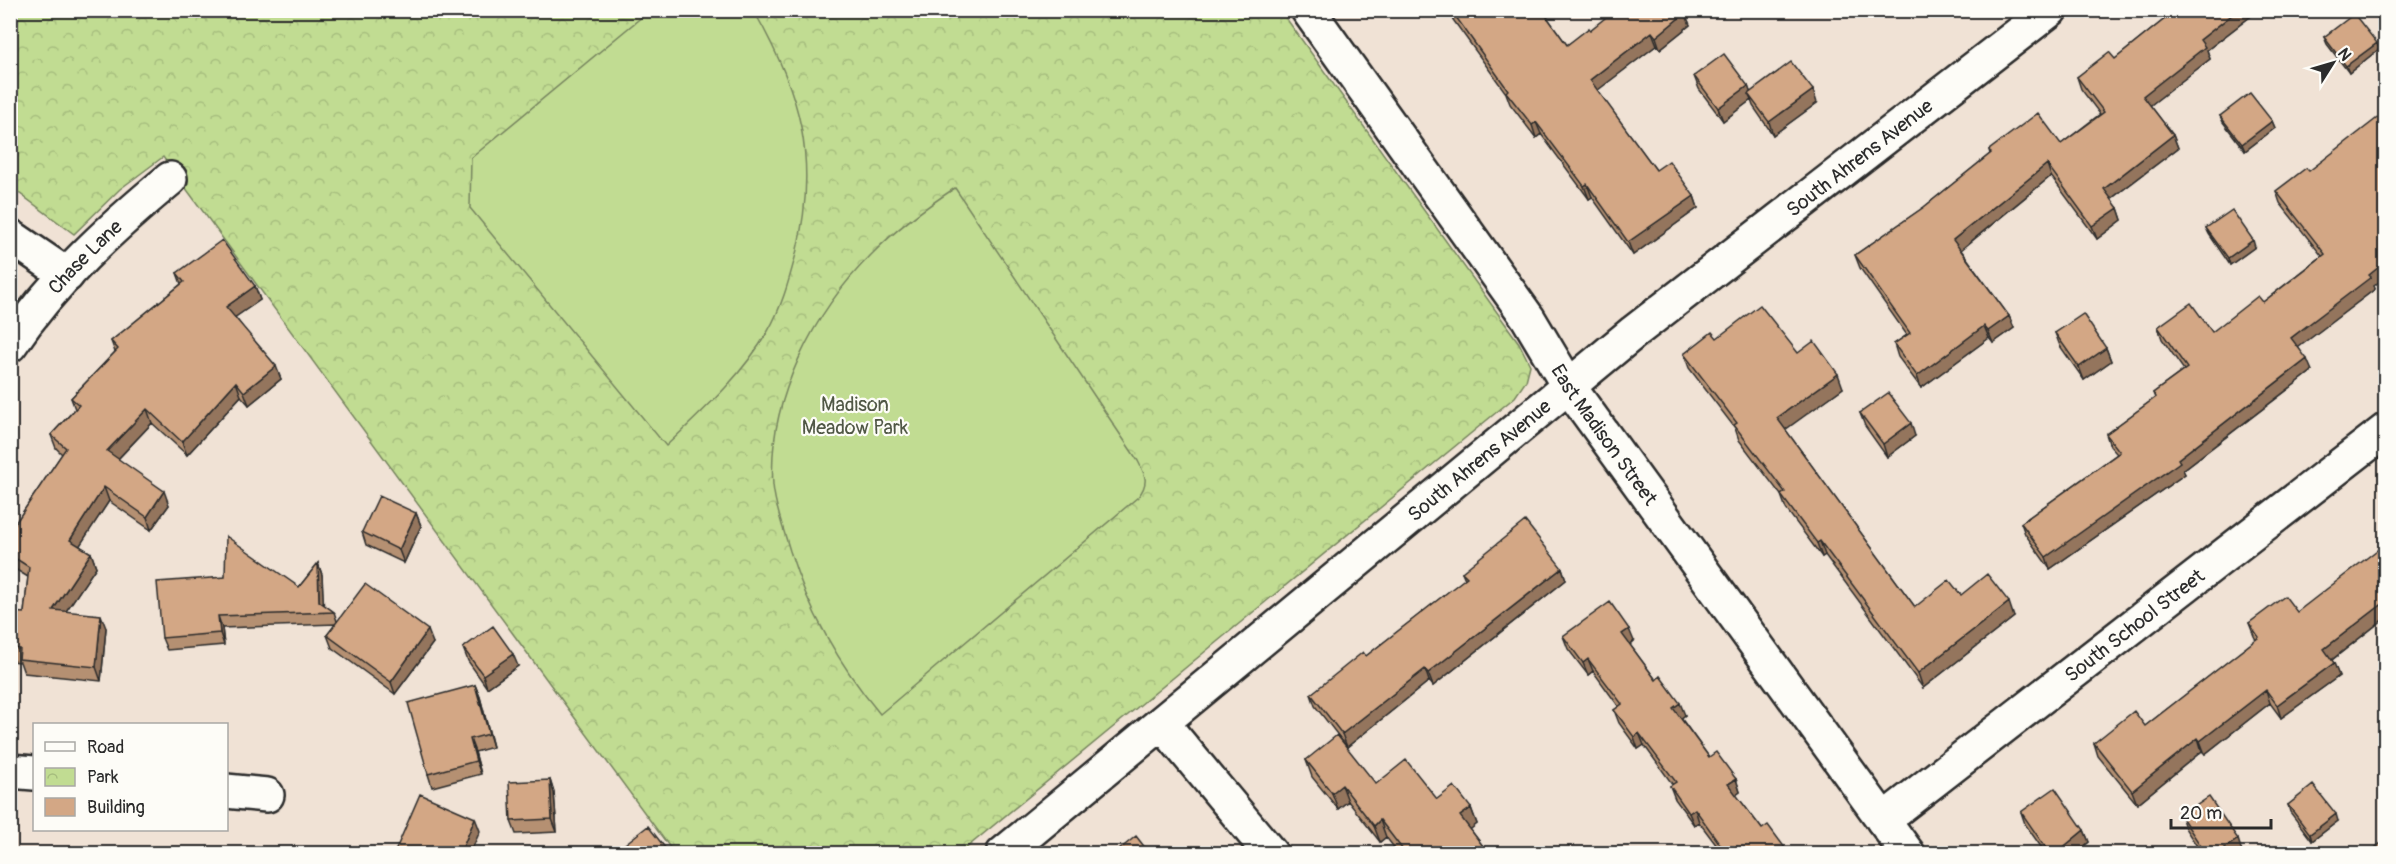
<svg xmlns="http://www.w3.org/2000/svg" width="2396" height="864" font-family="Pangolin,sans-serif">
  <style>
    .park { fill: url(#park-crowns); stroke: #76845e; stroke-width: 1.5 }
    .pitch { fill: #c1dc92; stroke: #76845e; stroke-width: 1.5 }
    .lines { fill: none; stroke-linecap: round; stroke-linejoin: round }
    .street-casing { stroke: #2b2b2b; stroke-width: 38 }
    .secondary-casing { stroke: #2b2b2b; stroke-width: 38 }
    .street { stroke: #fdfcf7; stroke-width: 33 }
    .secondary { stroke: #fdfcf7; stroke-width: 33 }
    .wall { fill: #b59072; stroke: #2b2b2b; stroke-width: 1.5 }
    .shaded-wall { fill: #94755d; stroke: #2b2b2b; stroke-width: 1.5 }
    .building { fill: #d3a785; stroke: #2b2b2b; stroke-width: 1.5 }
    .labels { text-anchor: middle; stroke-width: 4.5; stroke-linejoin: round; paint-order: stroke }
    .street-label { font-size: 20px; fill: #2b2b2b; stroke: #fdfcf7 }
    .park-label { font-size: 20px; fill: #505745; stroke: #fdfcf7 }
  </style>
  <defs>
    <pattern id="park-crowns" width="20" height="18" patternUnits="userSpaceOnUse" patternTransform="scale(1.5)"><rect width="20" height="18" fill="#c1dc92"/><path d="M2 6a3 3 0 1 1 6 0M12 15a3 3 0 1 1 6 0" fill="none" stroke="#a6bd7e"/></pattern>
  </defs>
  <rect width="100%" height="100%" fill="#f0e2d5"/>
  <filter id="ink" filterUnits="userSpaceOnUse"><feTurbulence type="fractalNoise" baseFrequency=".0167" numOctaves="2"/><feDisplacementMap in="SourceGraphic" scale="12" xChannelSelector="R" yChannelSelector="G"/><feConvolveMatrix kernelMatrix="1 2 1 2 8 2 1 2 1" color-interpolation-filters="sRGB"/></filter>
  <g filter="url(#ink)">
    <path class="park" d="M11,11H1281L1519,343L1530,365L1526,381L1515,397L960,853H674L163,157L120,189L74,234L11,187Z"/>
    <path class="pitch" d="M649,11H754C801,93 819,160 796,254C789,280 782,307 768,331C742,376 703,411 666,446L470,208L471,158Z
      M955,188L1138,461C1146,476 1149,483 1138,497L880,714C840,666 809,612 790,551C784,530 775,507 773,485C767,400 814,311 873,253C897,228 926,207 955,188Z"/>
    <g class="lines">
      <defs>
        <g id="street">
          <path d="M10,236L67,275"/>
          <path id="s1" d="M10,345C53,281 111,228 170,179"/>
          <path d="M1162,723L1271,854"/>
          <path d="M10,771L34,773"/>
          <path d="M226,791L267,795"/>
          <path id="s2" d="M1883,820L2386,430"/>
          <path id="s3" d="M1003,854L1634,332L2050,10"/>
        </g>
        <g id="secondary">
          <path id="s4" d="M1308,10L1528,318L1569,387L1908,854"/>
        </g>
      </defs>
      <use href="#street" class="street-casing"/>
      <use href="#secondary" class="secondary-casing"/>
      <use href="#street" class="street"/>
      <use href="#secondary" class="secondary"/>
    </g>
    <path class="wall" d="M1446,10H1542L1567,45L1590,30L1685,13L1690,25L1660,49L1657,45L1597,90L1656,170L1694,196L1698,208L1633,255L1592,197L1589,199L1541,134L1536,138L1510,104L1506,93Z
      M2176,10H2259L2207,50L2210,59L2150,105L2173,135L2178,148L2111,199L2118,208L2122,220L2097,239L2051,176L1961,250L2009,316L2014,328L1993,343L1989,338L1921,388L1898,357L1894,344L1907,335L1860,268L1855,255L1924,207L1990,154L1989,150L2061,144L2100,114L2081,89L2077,77L2115,59Z
      M2324,37L2379,49L2349,73L2327,44Z
      M1694,76L1748,86L1750,92L1817,103L1773,135L1753,106L1751,100L1723,121L1699,89Z
      M2220,116L2272,121L2275,128L2245,151L2223,122Z
      M2276,191L2374,286L2375,289L2298,347L2312,371L2183,470L2185,474L2050,569L2025,534L2021,523L2117,454L2110,446L2106,434L2155,398L2153,393L2184,370L2162,339L2158,327L2212,332L2263,302L2322,256L2280,203Z
      M2206,228L2255,247L2230,265L2209,234Z
      M177,273L255,286L260,300L235,317L281,379L249,405L241,396L187,455L152,423L118,459L169,505L151,530L109,501L79,546L91,553L96,567L66,611L106,628L101,681L24,673L20,662L10,661V612L24,613L28,577L10,566V531L62,454L56,448L51,435L75,409L71,398L115,352L111,341L181,284Z
      M2055,333L2106,348L2111,361L2084,380L2060,346Z
      M1717,338L1798,353L1843,388L1785,429L1915,607L1961,595L2014,617L1923,688L1825,555L1822,557L1786,509L1781,495L1739,440L1735,428L1689,368L1684,354Z
      M1860,413L1915,436L1887,457L1865,426Z
      M416,513L421,526L404,563L366,545L362,532Z
      M318,563L322,575L323,604L334,612L337,621L433,643L395,694L332,648L327,635L336,624L222,628L224,645L167,650L162,638L225,577L299,587Z
      M1562,568L1566,580L1433,686L1429,681L1347,747L1315,706L1311,694L1366,656L1465,579L1462,572Z
      M2297,612L2385,618L2332,660L2339,676L2281,718L2270,703L2205,754L2202,751L2137,804L2098,756L2094,743L2145,726L2256,640L2254,636L2249,623Z
      M1563,636L1634,641L1630,645L1656,680L1685,715L1681,718L1709,757L1736,779L1740,792L1736,795L1762,829L1788,854H1723L1699,822L1694,825L1675,799L1670,786L1673,785L1644,745L1638,749L1619,723L1614,710L1619,707L1593,671L1588,675L1568,649Z
      M463,648L518,666L487,688L468,661Z
      M475,685L480,697L493,747L475,752L481,774L432,787L428,774Z
      M1306,760L1376,784L1471,808L1477,824L1470,829L1489,854H1399L1386,837L1380,842L1348,801L1338,809L1312,777Z
      M550,780L554,793L557,832L516,834L511,821Z
      M2288,805L2338,821L2312,841L2290,812Z
      M2021,812L2084,830L2089,842L2075,854H2046L2025,824Z
      M2181,816L2242,852L2240,854H2202L2185,828Z"/>
    <path class="shaded-wall" d="M2238,10H2259L2207,50L2210,59L2147,108L2143,96L2200,40Z
      M1685,13L1690,25L1660,49L1656,37Z
      M1652,32L1657,45L1594,93L1590,80Z
      M2377,43L2379,49L2349,73L2346,66Z
      M1748,86L1753,99L1748,94L1751,100L1723,121L1718,108Z
      M1813,90L1817,103L1773,135L1769,122Z
      M2272,121L2275,128L2245,151L2242,144Z
      M1536,122L1541,134L1536,138L1532,125Z
      M2173,135L2178,148L2108,201L2104,189Z
      M2047,164L2051,176L1958,252L1953,240Z
      M1587,184L1592,197L1589,199L1584,186Z
      M1694,196L1698,208L1633,255L1628,242Z
      M2118,208L2122,220L2097,239L2092,226Z
      M2253,240L2255,247L2230,265L2228,258Z
      M2385,262V277L2374,286L2375,289L2295,350L2291,338Z
      M255,286L260,300L231,320L226,307Z
      M2009,316L2014,328L1993,343L1988,331Z
      M1984,326L1989,338L1921,388L1917,376Z
      M2106,348L2111,361L2084,380L2079,367Z
      M2307,359L2312,371L2183,470L2185,474L2050,569L2046,557L2178,459Z
      M276,366L281,379L249,405L244,392Z
      M1838,374L1843,388L1782,432L1777,418Z
      M236,382L241,396L187,455L182,442Z
      M147,409L152,423L112,465L107,451Z
      M1911,423L1915,436L1887,457L1883,444Z
      M104,487L109,501L75,553L70,540Z
      M164,491L169,505L151,530L147,517Z
      M416,513L421,526L404,563L399,550Z
      M1820,541L1825,555L1822,557L1817,543Z
      M91,553L96,567L58,623L53,610Z
      M318,563L322,575L324,613L319,601Z
      M1562,568L1566,580L1433,686L1428,673Z
      M2009,602L2014,617L1923,688L1918,673Z
      M2385,602V618L2329,662L2324,649Z
      M101,615L106,628L101,681L96,667Z
      M218,616L222,628L224,645L220,633Z
      M1629,629L1634,641L1627,647L1622,634Z
      M428,630L433,643L395,694L391,682Z
      M513,654L518,666L487,688L483,675Z
      M1588,659L1593,671L1588,675L1583,663Z
      M2334,663L2339,676L2281,718L2277,705Z
      M1425,669L1429,681L1347,747L1342,734Z
      M475,685L480,697L493,747L489,734Z
      M2266,690L2270,703L2205,754L2200,741Z
      M1680,703L1685,715L1678,721L1673,708Z
      M1639,733L1644,745L1638,749L1634,737Z
      M2198,738L2202,751L2137,804L2132,791Z
      M470,739L475,752L481,774L476,761Z
      M1736,779L1740,792L1733,797L1728,784Z
      M550,780L554,793L557,832L552,819Z
      M1342,785L1348,801L1338,809L1332,793Z
      M1471,808L1477,824L1466,833L1460,816Z
      M1695,809L1699,822L1694,825L1689,813Z
      M2336,814L2338,821L2312,841L2310,834Z
      M475,818L480,831L470,854H460Z
      M1380,820L1386,837L1380,842L1374,826Z
      M2084,830L2089,842L2075,854H2055Z
      M2238,839L2242,852L2240,854H2216Z
      M1418,849L1420,854H1413Z"/>
    <path class="building" d="M1451,10H1542L1567,45L1589,28L1590,30L1615,10H1683L1685,13L1656,37L1652,32L1590,80L1656,170L1669,161L1694,196L1628,242L1587,184L1584,186L1536,122L1532,125L1506,92L1508,90Z
      M2176,10H2238L2200,40L2205,47L2143,96L2173,135L2104,189L2118,208L2092,226L2047,164L1953,240L2009,316L1988,331L1984,326L1917,376L1894,344L1910,333L1855,255L1924,207L1991,153L1989,150L2038,113L2061,144L2104,112L2077,77L2109,52L2115,59Z
      M2354,14L2377,43L2346,66L2324,37Z
      M1724,54L1748,86L1718,108L1694,76Z
      M1791,62L1813,90L1769,122L1748,94Z
      M2250,93L2272,121L2242,144L2220,116Z
      M2385,112V262L2369,275L2371,277L2291,338L2307,359L2178,459L2180,462L2046,557L2021,523L2120,452L2106,434L2156,397L2153,393L2187,368L2158,327L2191,303L2212,332L2258,296L2263,302L2325,254L2276,191L2306,168L2309,171Z
      M2232,210L2253,240L2228,258L2206,228Z
      M222,240L255,286L226,307L276,366L244,392L236,382L182,442L147,409L107,451L164,491L147,517L104,487L70,540L91,553L53,610L101,615L96,667L19,659L20,649L10,648V612L24,613L29,567L10,555V531L66,448L51,435L79,405L71,398L118,349L111,341L184,282L177,273Z
      M1760,305L1798,353L1814,341L1838,374L1777,418L1915,607L1949,580L1961,595L1987,574L2009,602L1918,673L1820,541L1817,543L1781,495L1785,492L1734,425L1737,423L1684,354L1712,332L1717,338Z
      M2083,314L2106,348L2079,367L2055,333Z
      M1888,393L1911,423L1883,444L1860,413Z
      M379,496L416,513L399,550L362,532Z
      M1525,521L1562,568L1428,673L1425,669L1342,734L1311,694L1363,652L1366,656L1467,577L1462,572Z
      M226,536L299,587L318,563L319,601L334,612L218,616L220,633L162,638L157,582L225,577Z
      M2385,544V602L2324,649L2334,663L2277,705L2266,690L2200,741L2198,738L2132,791L2094,743L2134,711L2145,726L2259,637L2249,623L2285,596L2297,612Z
      M365,584L428,630L391,682L327,635Z
      M1610,602L1629,629L1622,634L1656,680L1660,676L1680,703L1673,708L1709,757L1716,752L1736,779L1728,784L1762,829L1768,825L1788,852L1785,854H1727L1695,809L1689,813L1670,786L1676,782L1639,733L1634,737L1614,710L1622,704L1588,659L1583,663L1563,636Z
      M493,626L513,654L483,675L463,648Z
      M475,685L489,734L470,739L476,761L428,774L408,703Z
      M1337,735L1376,784L1406,760L1437,799L1454,786L1471,808L1460,816L1489,854H1422L1418,849L1413,854H1406L1380,820L1374,826L1342,785L1332,793L1306,760Z
      M550,780L552,819L511,821L509,782Z
      M2313,785L2336,814L2310,834L2288,805Z
      M2055,788L2084,830L2055,854H2050L2021,812Z
      M420,794L475,818L460,854H394Z
      M2209,797L2238,839L2216,854H2206L2181,816Z
      M648,826L670,854H619L616,851Z
      M1136,836L1150,854H1114Z
      M2385,840V854H2367Z
      M10,850L38,854H10Z"/>
  </g>
  <g class="labels">
    <g class="street-label">
      <text dy="7" stroke="none"><textPath href="#s3" startOffset="1104">South Ahrens Avenue</textPath></text>
      <text dy="7" stroke="none"><textPath href="#s1" startOffset="116">Chase Lane</textPath></text>
      <text dy="7" stroke="none"><textPath href="#s4" startOffset="518">East Madison Street</textPath></text>
      <text dy="7" stroke="none"><textPath href="#s3" startOffset="618">South Ahrens Avenue</textPath></text>
      <text dy="7" stroke="none"><textPath href="#s2" startOffset="318">South School Street</textPath></text>
    </g>
    <g class="park-label">
      <text x="855" y="411">Madison<tspan x="855" dy="23">Meadow Park</tspan></text>
    </g>
  </g>
  <rect width="2396" height="864" fill="none" stroke="#fdfcf7" stroke-width="36"/>
  <rect x="18" y="18" width="2360" height="828" fill="none" stroke="#2b2b2b" stroke-width="2" filter="url(#ink)"/>
  <rect x="33" y="723" width="195" height="108" fill="#fdfcf7" stroke="#a9a8a5" stroke-width="1.5"/>
  <rect x="45" y="742" width="30" height="9" fill="#fdfcf7" stroke="#a9a8a5" stroke-width="1.5"/>
  <text x="87" y="753" font-size="18" fill="#2b2b2b">Road</text>
  <rect x="45" y="768" width="30" height="18" fill="url(#park-crowns)" stroke="#a9a8a5" stroke-width="1.5"/>
  <text x="87" y="783" font-size="18" fill="#2b2b2b">Park</text>
  <rect x="45" y="798" width="30" height="18" fill="#d3a785" stroke="#a9a8a5" stroke-width="1.5"/>
  <text x="87" y="813" font-size="18" fill="#2b2b2b">Building</text>
  <g transform="translate(2333 63) rotate(53)" stroke="#fdfcf7" stroke-width="4.5" paint-order="stroke">
  <path d="M0-4.5L10 22L0 15L-10 22Z" fill="#2b2b2b"/>
  <text y="-9" font-size="16" font-weight="bold" text-anchor="middle" fill="#2b2b2b">N</text>
  </g>
  <path d="M2171 819v9h100v-9" fill="none" stroke="#2b2b2b" stroke-width="3"/>
  <text x="2180" y="819" font-size="18" fill="#2b2b2b" stroke="#fdfcf7" stroke-width="4.5" paint-order="stroke">20 m</text>
</svg>
